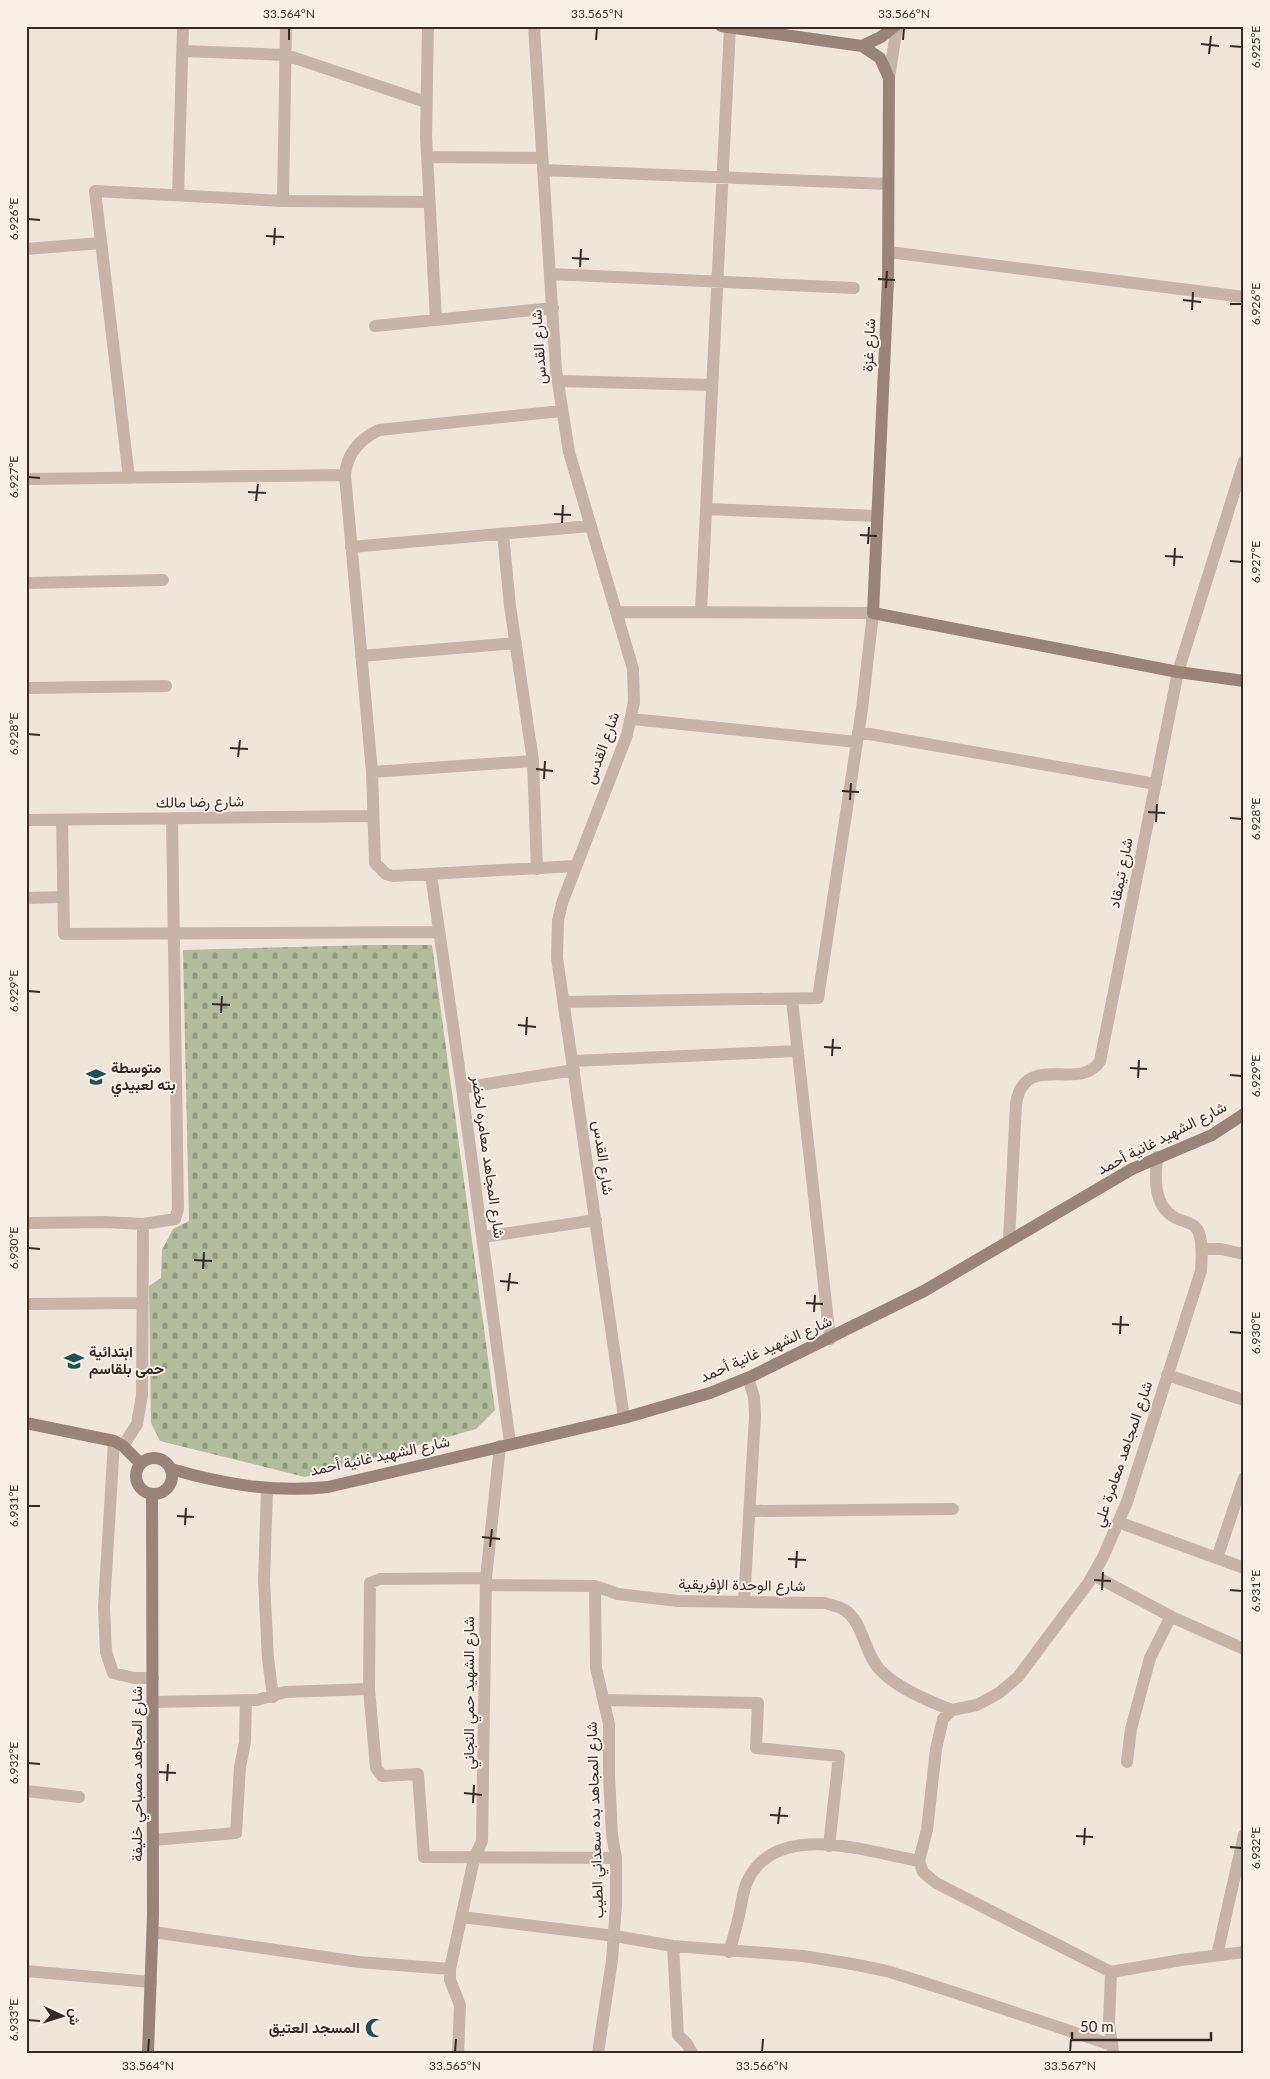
<svg xmlns="http://www.w3.org/2000/svg" width="1270" height="2079" font-family="Lato,Vazirmatn,sans-serif">
  <style>
    .cemetery { fill: url(#cemetery-stones) }
    .lines { fill: none; stroke-linecap: round; stroke-linejoin: round }
    .street { stroke: #c6b4a8; stroke-width: 12 }
    .secondary { stroke: #9a8479; stroke-width: 12 }
    .ticks { fill: none; stroke: #342b27; stroke-width: 2 }
    .labels { text-anchor: middle; stroke-width: 4; stroke-linejoin: round; paint-order: stroke }
    .street-label { font-size: 15px; fill: #342b27; stroke: #f8efe7 }
    .poi-label { font-size: 15px; font-weight: bold; fill: #342b27; stroke: #f8efe7; text-anchor: start }
    .neatline { fill: none; stroke: #342b27; stroke-width: 2 }
    .ticks-label { font-size: 12px; text-anchor: middle; fill: #342b27 }
  </style>
  <defs>
    <pattern id="cemetery-stones" width="16" height="16" patternUnits="userSpaceOnUse" patternTransform="scale(1.25)"><rect width="16" height="16" fill="#b3bd9c"/><path d="M2 7V4a2 2 0 0 1 4 0v3zM10 15v-3a2 2 0 0 1 4 0v3z" fill="#929a7f"/></pattern>
  </defs>
  <rect width="100%" height="100%" fill="#efe5db"/>
  <path class="cemetery" d="M372,945H432L495,1410L476,1429L305,1477L160,1441L151,1423L149,1286L161,1278L162,1250L173,1229L189,1221L183,950Z"/>
  <g class="lines">
    <path class="street" d="M428,26L426,136L436,320
      M534,26L556,370L569,452L633,669L634,702L627,735L562,903L558,921L557,958L624,1418
      M183,51L286,55L426,102
      M889,78L897,26
      M427,157L542,158
      M543,170L888,184
      M178,195L183,26
      M283,201L286,26
      M26,249L101,243
      M889,252L1244,297
      M550,274L854,288
      M375,326L553,308
      M558,381L712,385
      M561,411L379,430C360,439 347,453 345,475L372,772L375,863L386,874L393,876L575,866
      M129,478L95,191L283,201L429,202
      M26,479L345,475
      M706,509L877,516
      M503,534L510,606L533,761L537,869
      M351,547L590,526
      M26,583L163,580
      M701,612L730,27
      M361,656L516,643
      M26,688L166,686
      M632,719L857,742
      M858,732L1156,784
      M372,772L533,761
      M26,820L373,816
      M62,820L64,934L439,932
      M431,875L462,1088L510,1443
      M26,898L63,897
      M792,1000L830,1339
      M564,1002L818,998L862,709L873,613L616,612
      M573,1061L798,1051
      M462,1088L574,1070
      M26,1223L104,1222L143,1224L142,1395L137,1424L123,1446
      M143,1224L175,1219L178,1209L172,818
      M483,1237L596,1220
      M1009,1240L1016,1104C1024,1050 1081,1093 1100,1061L1178,672L1244,461
      M1202,1249H1221L1244,1254
      M26,1304L143,1303
      M1167,1375L1244,1400
      M114,1441L104,1607L106,1652L113,1673L134,1678H153
      M267,1489L264,1580L268,1659L273,1697
      M751,1511L953,1509
      M1118,1522L1244,1568
      M1217,1558L1244,1478
      M1093,1575L1174,1618L1244,1649
      M486,1578L380,1579L370,1583L369,1689L376,1768L382,1776L418,1774L424,1857L616,1858
      M486,1585L595,1586L618,1594L678,1601L825,1603C830,1605 838,1606 843,1609C864,1621 864,1655 881,1671C899,1689 928,1701 952,1710
      M595,1586L596,1668L609,1724V1775L612,1835L616,1858V1905L612,1960L598,2053
      M744,1602L755,1416L754,1397L748,1378
      M605,1700L758,1703L756,1748L839,1756L829,1846
      M153,1702L257,1700L285,1692L369,1689
      M1127,1762L1131,1729L1150,1658L1171,1616
      M26,1791L79,1797
      M154,1840L236,1833L240,1767L245,1742L246,1700
      M919,1861L927,1830L936,1749L943,1719L952,1710L977,1705L999,1693L1018,1677L1089,1582L1103,1557L1127,1502L1201,1271C1202,1259 1203,1245 1199,1233C1196,1222 1182,1222 1174,1217C1153,1205 1155,1177 1157,1157
      M462,1917L615,1936L673,1946L803,1956L852,1964L887,1971L956,1993L1112,2045
      M153,1932L359,1962L450,1969
      M673,1946L678,2035L687,2044L692,2053
      M729,1952C733,1939 737,1925 740,1911C742,1902 743,1890 747,1882C775,1819 868,1852 919,1861L923,1872L936,1883L1111,1972L1181,1960L1244,1952
      M1217,1955L1244,1835
      M26,1971L151,1982
      M1111,1972L1109,2024L1113,2051
      M458,2053L460,2005L450,1980V1969L474,1859L482,1841L486,1578L500,1446"/>
    <path class="secondary" d="M721,26L862,46L880,58L889,78L888,280L873,613L1178,672L1244,681
      M862,46L881,37L895,26
      M26,1423L114,1441L123,1446L140,1463
      M136 1476a18 18 0 1 1 36 0a18 18 0 1 1-36 0Z
      M171,1469C223,1484 274,1493 328,1487L624,1418L710,1393L752,1376L924,1291L1132,1169L1212,1135L1244,1114
      M148,2053L153,1914L152,1495"/>
  </g>
  <path class="ticks" d="M289,40V28M596,40L597,28M903,40L904,28M1201,44L1219,46M1230,46L1242,47M1209,54L1211,36M28,219L40,220M266,236L284,237M274,245L275,228M572,258L589,259M580,267L581,249M878,279L895,280M886,288L887,271M1183,300L1201,302M1230,304H1242M1192,310L1193,292M28,477L40,478M248,492L266,493M256,501L258,484M554,514L571,515M562,523L563,505M860,535L877,536M868,544L869,527M1165,556L1183,557M1230,561L1242,562M1174,566L1175,548M28,734L40,735M230,748L248,749M238,757L240,740M536,769L553,771M544,779L545,761M842,791L859,792M850,800L851,783M1148,812L1165,813M1230,818L1242,819M1156,822L1157,804M28,991L40,992M212,1004L230,1005M221,1013L222,996M518,1025L536,1027M526,1035L527,1017M824,1047L841,1048M832,1056L833,1039M1130,1068L1147,1069M1230,1075L1242,1076M1138,1078L1139,1060M28,1248L40,1249M194,1260L212,1261M203,1269L204,1252M500,1281L518,1283M508,1291L510,1273M806,1303L823,1304M814,1312L815,1295M1112,1324L1129,1325M1230,1332L1242,1333M1120,1334L1121,1316M28,1506H40M177,1516L194,1517M185,1525L186,1508M482,1537L500,1539M490,1547L492,1529M788,1559L806,1560M796,1568L797,1551M1094,1580L1111,1581M1102,1590L1103,1572M1230,1590L1242,1591M28,1763L40,1764M159,1772L176,1773M167,1781L168,1764M464,1793L482,1795M473,1803L474,1785M770,1815L788,1816M778,1824L780,1807M1076,1836L1093,1837M1084,1845L1085,1828M1230,1847L1242,1848M28,2020L40,2021M148,2052L149,2039M455,2052L456,2039M762,2052L763,2039M1070,2052L1071,2039"/>
  <defs>
    <symbol id="school-bare" viewBox="-9 -9 18 18"><path d="M0-5L7-2L0 1L-7-2ZM-4 1L0 2.5L4 1V4Q0 6-4 4Z" fill="#205152" stroke="#f8efe7" stroke-width="2.5" paint-order="stroke"/></symbol>
    <symbol id="mosque-bare" viewBox="-9 -9 18 18"><path d="M3.5-4.9A6 6 0 1 0 3.5 4.9A5 5 0 1 1 3.5-4.9Z" fill="#205152" stroke="#f8efe7" stroke-width="2.5" paint-order="stroke"/></symbol>
  </defs>
  <g fill-rule="evenodd">
    <use href="#school-bare" x="82" y="1063" width="28" height="28"/>
    <use href="#school-bare" x="60" y="1347" width="28" height="28"/>
    <use href="#mosque-bare" x="361" y="2014" width="28" height="28"/>
  </g>
  <g class="labels">
    <g class="street-label">
      <text transform="translate(869 345) rotate(-87)" y="5">شارع غزة</text>
      <text transform="translate(539 347) rotate(-94)" y="5">شارع القدس</text>
      <text transform="translate(602 748) rotate(-70)" y="5">شارع القدس</text>
      <text transform="translate(200 802) rotate(-1)" y="5">شارع رضا مالك</text>
      <text transform="translate(1121 873) rotate(-79)" y="5">شارع تيمقاد</text>
      <text transform="translate(1162 1138) rotate(-27)" y="5">شارع الشهيد غانية أحمد</text>
      <text transform="translate(488 1157) rotate(82)" y="5">شارع المجاهد معامره لخضر</text>
      <text transform="translate(603 1158) rotate(82)" y="5">شارع القدس</text>
      <text transform="translate(766 1349) rotate(-24)" y="5">شارع الشهيد غانية أحمد</text>
      <text transform="translate(1123 1454) rotate(-71)" y="5">شارع المجاهد معامرة علي</text>
      <text transform="translate(380 1456) rotate(-12)" y="5">شارع الشهيد غانية أحمد</text>
      <text transform="translate(742 1585) rotate(1)" y="5">شارع الوحدة الإفريقية</text>
      <text transform="translate(469 1693) rotate(-90)" y="5">شارع الشهيد حمي التجاني</text>
      <text transform="translate(137 1774) rotate(-90)" y="5">شارع المجاهد مصباحي خليفة</text>
      <text transform="translate(595 1820) rotate(-92)" y="5">شارع المجاهد بده سعداني الطيب</text>
    </g>
    <g class="poi-label">
      <text x="111" y="1073">متوسطة<tspan x="111" dy="17">بته لعبيدي</tspan></text>
      <text x="89" y="1357">ابتدائية<tspan x="89" dy="17">حمى بلقاسم</tspan></text>
      <text x="360" y="2033" text-anchor="end">المسجد العتيق</text>
    </g>
  </g>
  <rect width="1270" height="2079" fill="none" stroke="#f8efe7" stroke-width="55"/>
  <g transform="translate(62 2016) rotate(94)" stroke="#f8efe7" stroke-width="4" paint-order="stroke">
  <path d="M0-4L9 19L0 12L-9 19Z" fill="#342b27"/>
  <text y="-8" font-size="14" font-weight="bold" text-anchor="middle" fill="#342b27">ش</text>
  </g>
  <path d="M1072 2032v8h139v-8" fill="none" stroke="#342b27" stroke-width="2.5"/>
  <text x="1080" y="2032" font-size="15" fill="#342b27" stroke="#f8efe7" stroke-width="4" paint-order="stroke">50 m</text>
  <rect x="28" y="28" width="1214" height="2024" class="neatline"/>
  <g class="ticks-label">
    <text x="289" y="18">33.564°N</text>
    <text x="597" y="18">33.565°N</text>
    <text x="904" y="18">33.566°N</text>
    <text transform="translate(1256 47) rotate(-90)" y="4">6.925°E</text>
    <text transform="translate(14 219) rotate(-90)" y="4">6.926°E</text>
    <text transform="translate(1256 304) rotate(-90)" y="4">6.926°E</text>
    <text transform="translate(14 477) rotate(-90)" y="4">6.927°E</text>
    <text transform="translate(1256 562) rotate(-90)" y="4">6.927°E</text>
    <text transform="translate(14 734) rotate(-90)" y="4">6.928°E</text>
    <text transform="translate(1256 819) rotate(-90)" y="4">6.928°E</text>
    <text transform="translate(14 991) rotate(-90)" y="4">6.929°E</text>
    <text transform="translate(1256 1076) rotate(-90)" y="4">6.929°E</text>
    <text transform="translate(14 1248) rotate(-90)" y="4">6.930°E</text>
    <text transform="translate(1256 1333) rotate(-90)" y="4">6.930°E</text>
    <text transform="translate(14 1506) rotate(-90)" y="4">6.931°E</text>
    <text transform="translate(1256 1591) rotate(-90)" y="4">6.931°E</text>
    <text transform="translate(14 1763) rotate(-90)" y="4">6.932°E</text>
    <text transform="translate(1256 1848) rotate(-90)" y="4">6.932°E</text>
    <text transform="translate(14 2020) rotate(-90)" y="4">6.933°E</text>
    <text x="148" y="2070">33.564°N</text>
    <text x="455" y="2070">33.565°N</text>
    <text x="762" y="2070">33.566°N</text>
    <text x="1070" y="2070">33.567°N</text>
  </g>
</svg>
